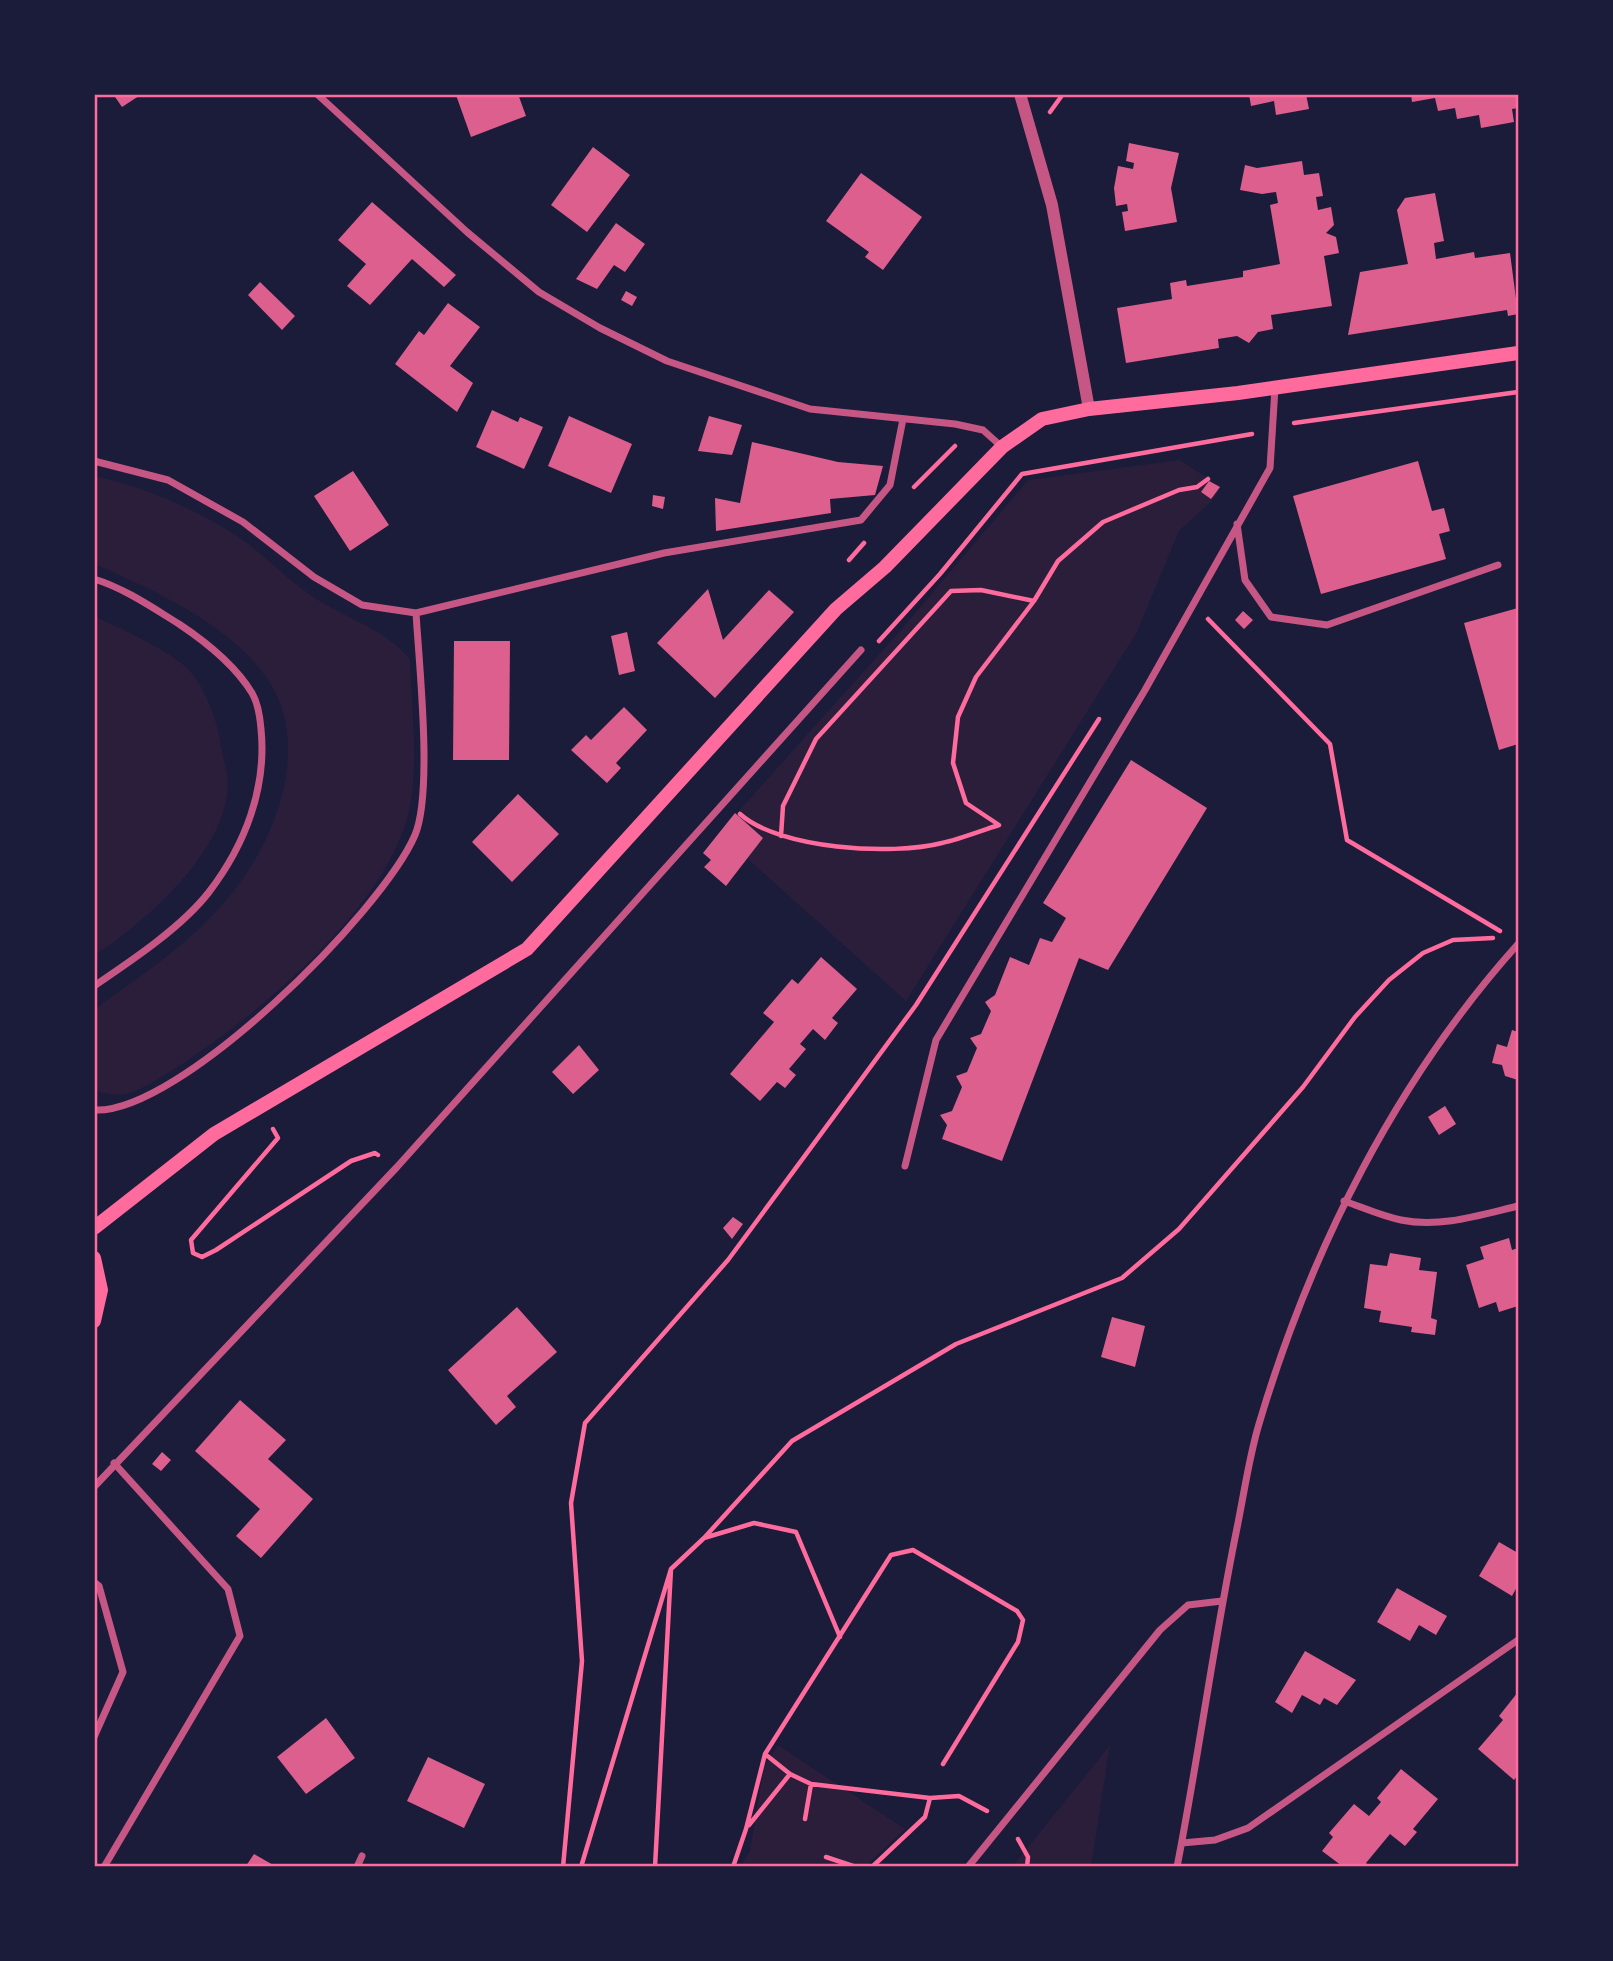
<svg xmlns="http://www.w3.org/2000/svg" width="1613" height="1961" font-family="Jost,sans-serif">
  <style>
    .green { fill: #2a1e3b }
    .building { fill: #dd5f8e }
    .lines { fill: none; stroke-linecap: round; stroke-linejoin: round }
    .path { stroke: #ff6b9d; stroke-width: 4.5 }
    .minor { stroke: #c65784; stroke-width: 7 }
    .tertiary { stroke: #c65784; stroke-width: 12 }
    .secondary { stroke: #ff6b9d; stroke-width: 14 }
    .neatline { fill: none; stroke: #ff6b9d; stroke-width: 2.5 }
  </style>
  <rect width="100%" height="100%" fill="#1b1b3a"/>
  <path class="green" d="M1180,460L1221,487L1213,500L1179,531L1137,632L906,1001L719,833L900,631L1028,480Z
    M95,476C144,487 194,508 237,536C263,553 285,578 312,596C344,618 384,628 410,659C411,709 421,775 406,822C378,914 260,1013 182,1064C165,1074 146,1089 126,1094C116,1096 104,1093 95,1091V1009C142,975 195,940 232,893C277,838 313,741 266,677C228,623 153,590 95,564Z
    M94,616C121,629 178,653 195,677C208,696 218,723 221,746C223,758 228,771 228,783C227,851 147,921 95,955Z
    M778,1745L905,1829L866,1866L740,1867L750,1851L764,1767Z
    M1110,1745L1091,1866H1013Z"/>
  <path class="building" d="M113,94H142L122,107Z
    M518,94L526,116L471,137L456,95Z
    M1249,94H1306L1309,109L1276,115L1274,101L1251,106Z
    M1411,94H1518V108L1512,109L1514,122L1481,128L1479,115L1457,119L1455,108L1438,111L1435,98L1412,102Z
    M1129,143L1179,153L1171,188L1177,222L1125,231L1122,212L1128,211L1127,204L1116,206L1114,188L1118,166L1133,169L1134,163L1126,161Z
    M593,147L630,175L587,232L551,205Z
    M1302,161L1304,175L1319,173L1323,196L1316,197L1318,210L1331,207L1334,225L1326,233L1336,237L1339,253L1324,256L1332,306L1271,315L1273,329L1258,332L1249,343L1237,336L1218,339L1219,348L1126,363L1117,308L1172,299L1170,283L1186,280L1187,286L1243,277V271L1280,264L1270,205L1278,203L1276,192L1262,194L1240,190L1245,165L1257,168Z
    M861,173L922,217L883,270L865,257L869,252L826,221Z
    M1435,193L1444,241L1434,243L1436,259L1474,252L1475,258L1510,253L1518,314L1508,316L1507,310L1348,335L1360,272L1408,264L1397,210L1405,198Z
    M372,202L456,275L444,287L412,259L370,305L347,286L366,264L338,240Z
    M616,223L645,244L625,272L614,265L597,289L576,279Z
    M260,282L295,316L282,330L248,295Z
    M626,291L637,297L632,306L621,300Z
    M448,303L480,327L450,366L473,383L457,412L395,364L419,331L424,335Z
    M492,410L518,422L520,417L543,427L524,469L476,447Z
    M569,416L632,444L611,493L548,466Z
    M709,416L742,425L732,455L698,451Z
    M752,442L838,462L883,466L875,495L830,499L831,513L716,531L715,498L740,503Z
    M1418,461L1432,511L1444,508L1450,531L1439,534L1446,559L1321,594L1293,496Z
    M353,471L389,525L350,551L314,496Z
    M1209,481L1220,487L1211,499L1201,492Z
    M653,495L665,497L663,509L652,506Z
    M708,589L723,640L769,590L794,612L715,698L657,643Z
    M1518,608V744L1499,750L1464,623Z
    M1243,611L1253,620L1244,629L1235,620Z
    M627,632L635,671L619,675L611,636Z
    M454,641H510L509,760H453Z
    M624,707L647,730L616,763L621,768L607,783L571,750L586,735L591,740Z
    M1131,760L1207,808L1108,970L1079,958L1002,1161L942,1139L947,1125L940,1115L952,1111L962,1087L956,1076L967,1072L977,1048L970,1038L981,1034L991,1011L985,1002L995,995L1010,957L1029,965L1040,938L1052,942L1066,918L1043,903Z
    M518,794L559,834L512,882L472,842Z
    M735,813L763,838L726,886L704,867L711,860L703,853Z
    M821,957L857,989L832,1018L838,1023L825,1040L813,1029L800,1044L806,1049L789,1069L796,1075L785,1088L777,1082L760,1101L730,1074L774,1022L763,1013L792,979L798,984Z
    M1512,1030L1518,1032V1080L1505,1076L1502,1065L1492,1063L1497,1044L1507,1047Z
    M579,1045L599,1070L573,1094L552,1072Z
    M1445,1106L1456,1124L1439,1135L1428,1117Z
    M733,1217L743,1224L732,1239L723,1228Z
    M1509,1238L1512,1250L1518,1248V1306L1499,1312L1496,1302L1479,1308L1466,1265L1484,1259L1480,1247Z
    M1390,1253L1421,1258L1419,1270L1437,1272L1431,1318L1437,1320L1435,1335L1411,1332L1412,1327L1379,1322L1381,1311L1364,1308L1370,1264L1387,1266Z
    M517,1307L557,1352L507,1396L516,1407L496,1425L448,1370Z
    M1112,1317L1145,1326L1135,1367L1101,1357Z
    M240,1400L286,1440L268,1459L313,1499L261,1558L236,1536L260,1509L195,1451Z
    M162,1452L171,1460L161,1471L152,1464Z
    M1499,1542L1518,1553V1585L1512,1596L1479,1576Z
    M1397,1588L1447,1616L1436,1635L1419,1625L1410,1641L1377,1622Z
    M1305,1651L1356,1680L1337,1705L1324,1698L1320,1705L1302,1695L1292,1713L1275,1702Z
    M1518,1692V1775L1514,1780L1478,1749L1503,1720L1499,1716Z
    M326,1718L355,1758L306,1794L277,1757Z
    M428,1757L485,1784L464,1828L407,1801Z
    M1401,1769L1438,1799L1413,1829L1417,1832L1405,1846L1390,1834L1366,1863L1369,1866H1342L1322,1851L1333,1837L1329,1833L1354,1804L1369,1816L1381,1802L1377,1798Z
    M254,1854L275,1866H246Z"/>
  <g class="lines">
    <path class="path" d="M1050,112L1063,94
      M1294,423L1518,392
      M914,487L955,446
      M849,560L864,543
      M1208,619L1330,744L1347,840L1500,931
      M879,641L940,574L1022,474L1252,434
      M740,814C779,849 892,856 942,843C961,839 980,831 999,825L966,803L953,763L958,717L976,677L1034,601L1058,561L1103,522L1179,490L1197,487L1208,479
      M781,836L783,806L816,739L951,591L981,590L1034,601
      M273,1129L278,1138L191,1240L193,1253L202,1257L216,1250L351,1161L375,1153L378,1155
      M704,1538L792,1441L956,1344L1122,1278L1179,1229L1303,1087L1355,1017L1389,980L1423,953L1453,940L1493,938
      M671,1569L704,1538L754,1523L796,1532L840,1637
      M765,1754L790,1774L811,1784L930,1798
      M805,1819L811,1784
      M749,1825L790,1774
      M1018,1839L1028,1857L1027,1867
      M826,1857L856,1867
      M563,1867L582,1661L571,1503L585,1423L728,1260L916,1005L1099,719
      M581,1867L671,1569L655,1867
      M733,1867L746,1829L765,1754L891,1555L913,1550L1017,1611L1023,1620L1018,1642L943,1764
      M872,1867L925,1817L930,1798L959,1796L987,1811"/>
    <path class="minor" d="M317,94L467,232L539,292L600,328L667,361L810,409L955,424L983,430L1002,447
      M94,461L168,480L243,522L314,577L362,605L416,613
      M1237,524L1245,580L1271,617L1327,625L1498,565
      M94,579C124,588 153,608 179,624C206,642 235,665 252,693C258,703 260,717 261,729C267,788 245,845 209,892C182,927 131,961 94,986
      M94,1110C179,1115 382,912 415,835C433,792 419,664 416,613L664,553L861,520L890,485L903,419
      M905,1166L936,1040L1145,690L1270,468L1275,388
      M1344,1201C1362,1207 1381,1216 1401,1220C1440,1228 1480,1215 1518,1206
      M94,1487L397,1167L861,650
      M94,1582L99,1586L123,1672L94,1737
      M1182,1843L1215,1840L1248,1828L1518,1640
      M104,1867L240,1636L228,1589L114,1463
      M357,1867L362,1856
      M968,1867L1160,1630L1188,1605L1222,1601
      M1177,1867C1199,1754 1214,1640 1237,1528C1244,1494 1249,1457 1259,1424C1311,1249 1396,1080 1518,944"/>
    <path class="tertiary" d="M1020,94L1052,205L1089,409"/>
    <path class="secondary" d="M94,1228L214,1134L527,949L836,609L885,567L1002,447L1042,419L1089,409L1238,393L1518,353
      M94,1258L101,1290L94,1321"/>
  </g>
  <rect width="1613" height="1961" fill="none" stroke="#1b1b3a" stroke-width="192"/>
  <rect x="96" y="96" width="1421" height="1769" class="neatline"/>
</svg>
